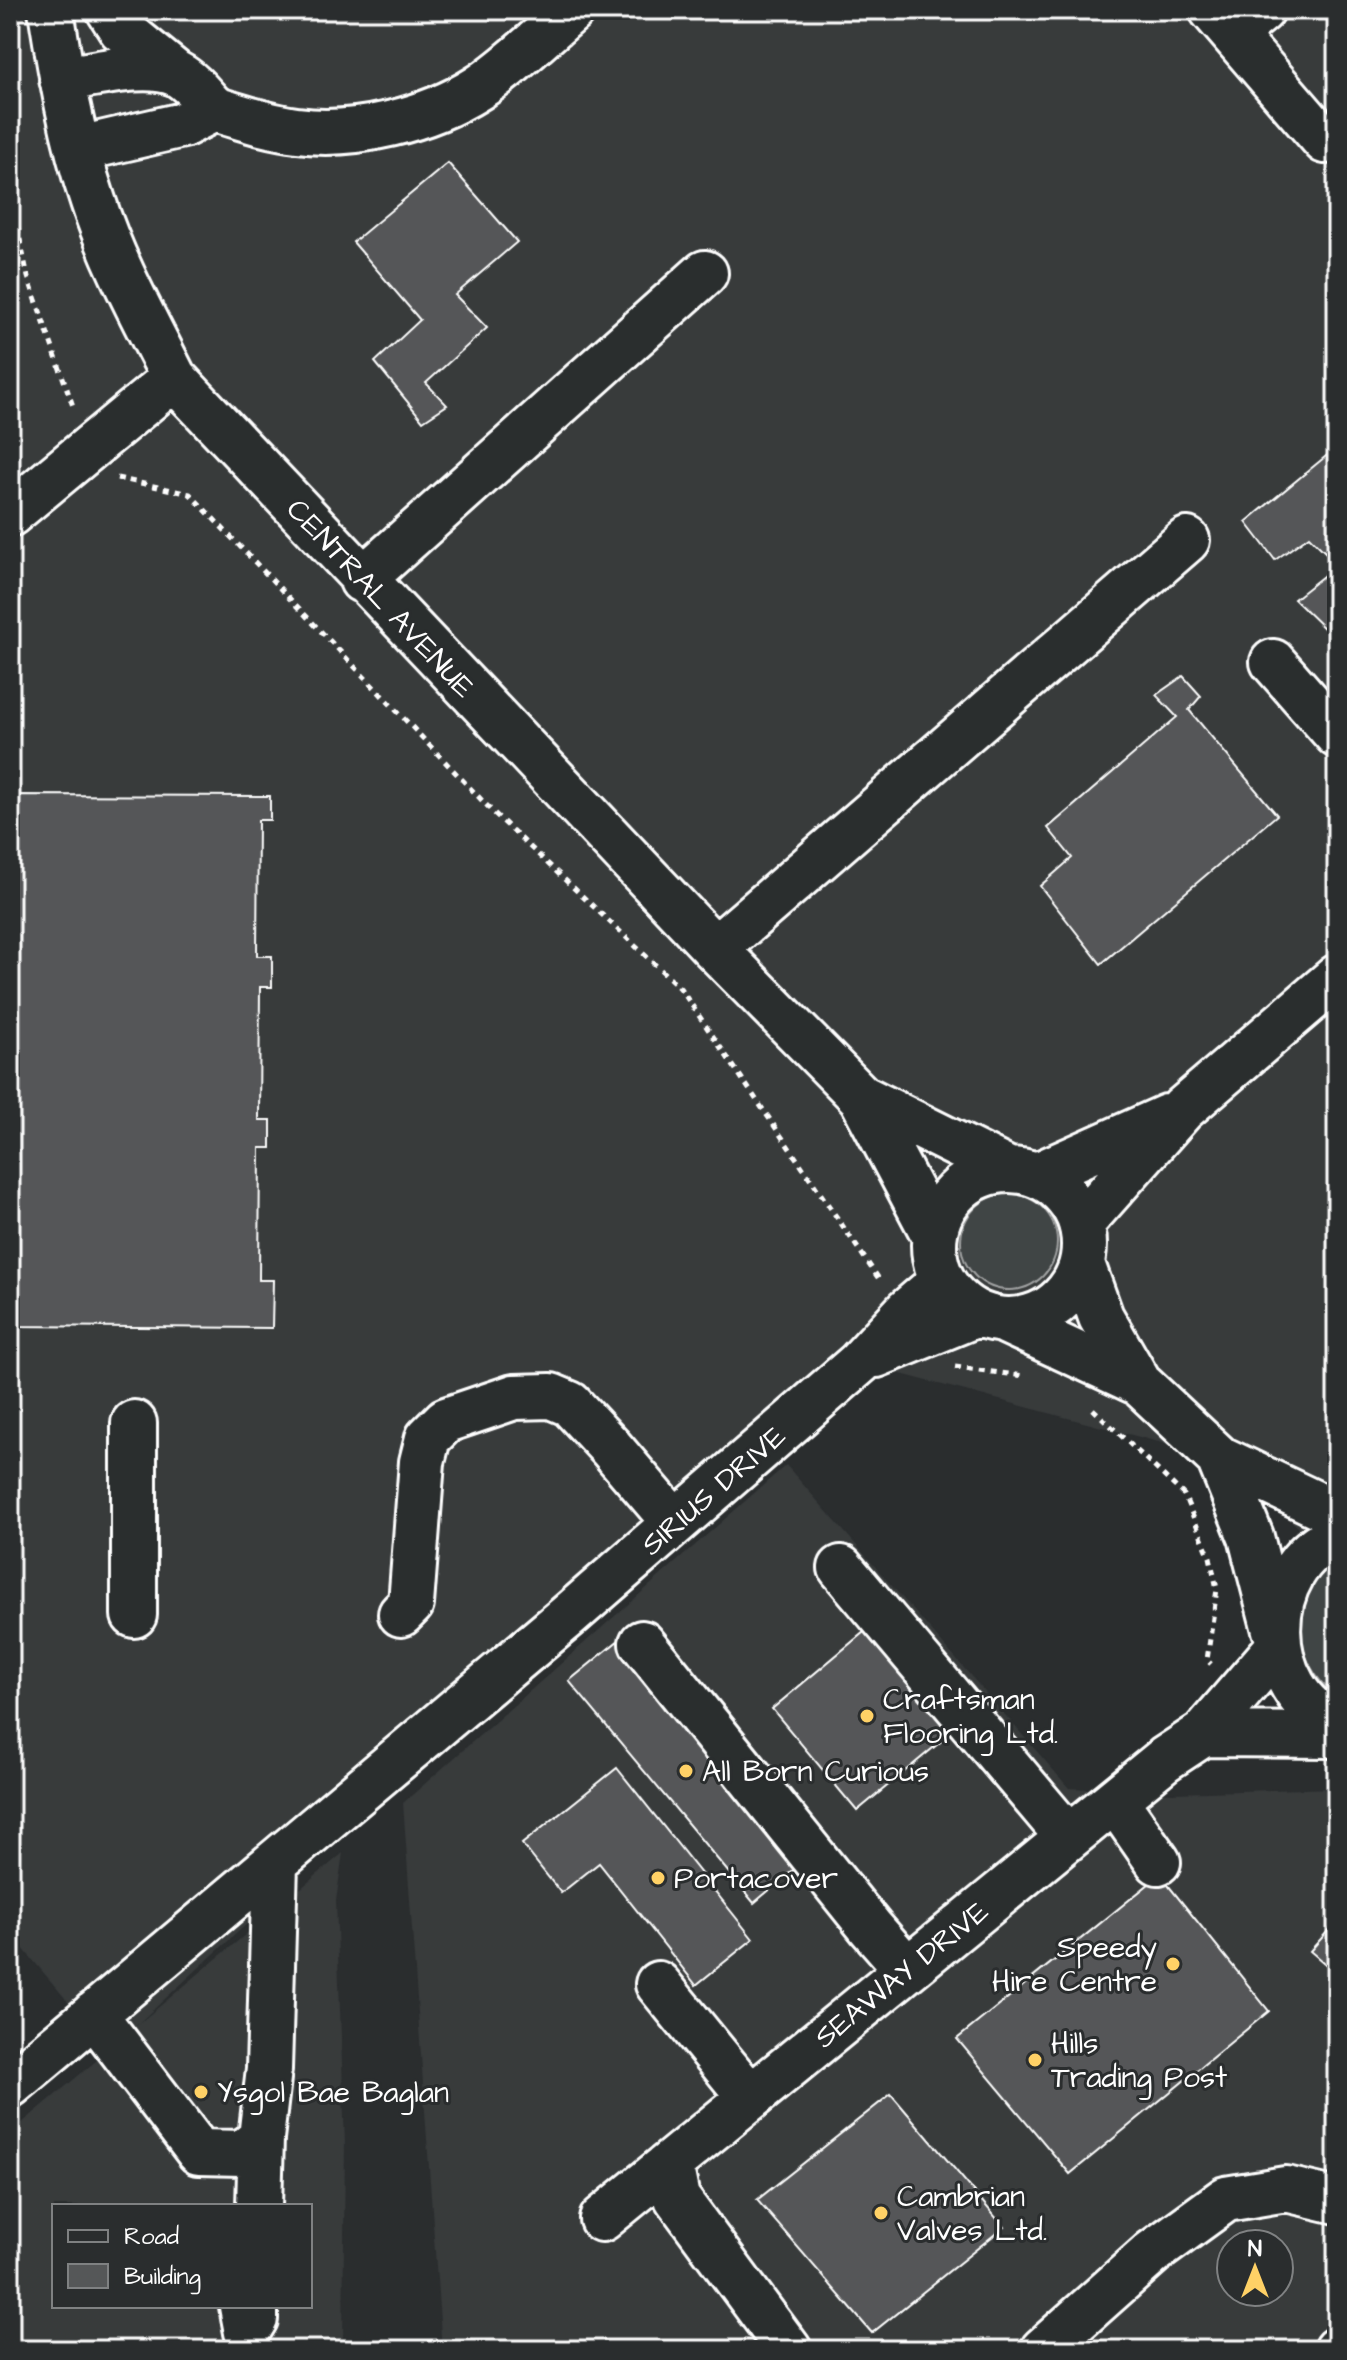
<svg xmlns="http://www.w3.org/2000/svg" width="1347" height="2360" font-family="'Architects Daughter',sans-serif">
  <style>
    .built { fill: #373a3b; fill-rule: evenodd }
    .green { fill: #414445; stroke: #a0a2a2; stroke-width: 2 }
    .building { fill: #555758; stroke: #fff; stroke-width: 2 }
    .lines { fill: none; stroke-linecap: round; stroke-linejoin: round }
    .minor-casing { stroke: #fff; stroke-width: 50 }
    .path { stroke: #fff; stroke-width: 5; stroke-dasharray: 6 6; stroke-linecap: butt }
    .minor { stroke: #2a2d2e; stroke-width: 44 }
    .poi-dot { fill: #ffd166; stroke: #2a2d2e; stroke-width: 3 }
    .labels { text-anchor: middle; stroke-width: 6; stroke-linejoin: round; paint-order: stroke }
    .street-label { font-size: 30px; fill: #fff; stroke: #2a2d2e }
    .poi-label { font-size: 30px; fill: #fff; stroke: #2a2d2e; text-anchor: start }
  </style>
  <rect width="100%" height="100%" fill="#2a2d2e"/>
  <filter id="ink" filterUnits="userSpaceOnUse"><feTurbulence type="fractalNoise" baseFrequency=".0125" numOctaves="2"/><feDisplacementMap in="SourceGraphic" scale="16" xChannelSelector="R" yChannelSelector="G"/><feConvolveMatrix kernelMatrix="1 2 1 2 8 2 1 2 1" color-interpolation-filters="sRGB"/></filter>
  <g filter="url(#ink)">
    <path class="built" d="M10,10H1337V1561L1219,1458L859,1363L130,2031L343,1853L336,1901L345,2143L343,2350H10V2133L109,2050L10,1933ZM54,2206H310V2306H54Z
      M786,1465L1069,1788L1172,1793L1337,1788V2350H442L403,1803ZM1231,2244H1279V2292H1231Z"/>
    <path class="green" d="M961 1242a48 48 0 1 1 96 0a48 48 0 1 1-96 0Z
      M1337,1560V1697C1290,1661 1286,1596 1337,1560Z"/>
    <path class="building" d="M448,163L517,242L455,295L487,328L426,383L447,405L423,421L375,362L420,320L353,242Z
      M1337,447V564L1309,536L1275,560L1246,522Z
      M1337,565V634L1333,637L1294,599Z
      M1183,676L1201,696L1189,710L1277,815L1101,964L1040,886L1072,858L1048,828L1177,717L1156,695Z
      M10,795L270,796V820H258L257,956H272V987H260L259,1120H271V1148H260L259,1280H273L272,1328L10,1326Z
      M876,1622L962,1724L857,1811L772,1709Z
      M619,1640L804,1861L754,1903L569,1681Z
      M617,1768L753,1939L696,1985L599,1863L561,1893L522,1844Z
      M1160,1875L1269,2011L1070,2174L957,2039Z
      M1337,1921V1974L1310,1951Z
      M891,2094L1004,2227L872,2333L757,2200Z"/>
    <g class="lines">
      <defs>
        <path id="minor" d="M51,10C61,74 72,139 93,201C113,263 145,320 174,378L715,949L861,1097L934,1235
          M109,10L121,29L175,73
          M1212,10L1325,141
          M1233,34L1262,10
          M62,79C93,75 148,60 177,74C192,82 203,97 214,109L183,125L79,149
          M214,109C242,117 269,127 297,130C355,138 429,119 478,88C509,68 544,34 572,10
          M10,514L174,378
          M362,580L705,273
          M1273,662L1337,735
          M715,949L1187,540
          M861,1097L1008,1170
          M934 1245a75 75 0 1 1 150 0a75 75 0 1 1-150 0Z
          M1037,1175L1167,1117
          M1082,1223L1183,1109L1337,977
          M1082,1264L1101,1317L1139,1383L1219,1458L1337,1514
          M1003,1320L1139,1383
          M876,1355L977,1314
          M1219,1458L1251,1537L1275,1630
          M1337,1536C1258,1566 1259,1693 1337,1724
          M841,1568L1068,1837
          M401,1614L411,1604L422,1462L428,1438L446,1420L514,1397L551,1396L570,1404L611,1448L675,1523
          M134,1615V1423
          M642,1643L871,1928L907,1969
          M1278,1647L1203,1734L1337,1735
          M1115,1800L1158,1862
          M658,1984L750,2097
          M94,2014L199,2152L243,2153L261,2138L269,2069L275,1863
          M10,2085L567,1617L859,1363L907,1311L942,1281
          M670,2164L677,2198L789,2350
          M259,2206L261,2138
          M602,2219L1165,1759L1203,1734
          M242,2306L247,2332L255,2319V2306
          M1043,2350L1153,2252L1226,2199L1286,2189L1337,2201
          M1336,2350L1337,2349"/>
      </defs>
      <use href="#minor" class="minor-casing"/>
      <path class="path" d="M10,192L28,277L74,409
        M117,478L190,494L494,813L680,988L881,1282
        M955,1367L1024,1376
        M1093,1409L1184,1495L1210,1557L1217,1589L1207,1660L1211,1664"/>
      <use href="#minor" class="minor"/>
    </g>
  </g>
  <g class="poi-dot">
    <circle cx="867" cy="1716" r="8"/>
    <circle cx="686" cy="1771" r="8"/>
    <circle cx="658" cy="1878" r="8"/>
    <circle cx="1173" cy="1964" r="8"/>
    <circle cx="1035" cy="2060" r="8"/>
    <circle cx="201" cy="2092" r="8"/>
    <circle cx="881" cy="2213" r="8"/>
  </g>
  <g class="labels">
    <g class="street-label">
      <text transform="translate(381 598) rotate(47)" y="10">CENTRAL AVENUE</text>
      <text transform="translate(713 1490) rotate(-41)" y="10">SIRIUS DRIVE</text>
      <text transform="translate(901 1974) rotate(-39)" y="10">SEAWAY DRIVE</text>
    </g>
    <g class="poi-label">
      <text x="883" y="1709">Craftsman<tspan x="883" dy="34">Flooring Ltd.</tspan></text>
      <text x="702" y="1781">All Born Curious</text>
      <text x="674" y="1888">Portacover</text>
      <text x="1157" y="1957" text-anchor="end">Speedy<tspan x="1157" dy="34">Hire Centre</tspan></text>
      <text x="1051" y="2053">Hills<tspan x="1051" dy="34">Trading Post</tspan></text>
      <text x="217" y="2102">Ysgol Bae Baglan</text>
      <text x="897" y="2206">Cambrian<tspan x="897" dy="34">Valves Ltd.</tspan></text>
    </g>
  </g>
  <rect width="1347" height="2360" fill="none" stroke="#2a2d2e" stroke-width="40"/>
  <rect x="20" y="20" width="1307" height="2320" fill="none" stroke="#fff" stroke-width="3" filter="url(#ink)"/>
  <rect x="52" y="2204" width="260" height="104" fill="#2a2d2e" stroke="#7f8182" stroke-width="2"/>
  <rect x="68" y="2230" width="40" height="12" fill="#2a2d2e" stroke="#7f8182" stroke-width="2"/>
  <text x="124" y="2244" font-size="24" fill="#ffffff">Road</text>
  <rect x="68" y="2264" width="40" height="24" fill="#555758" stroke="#7f8182" stroke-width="2"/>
  <text x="124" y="2284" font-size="24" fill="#ffffff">Building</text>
  <g transform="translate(1255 2268)"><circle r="38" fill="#2a2d2e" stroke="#7f8182" stroke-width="2"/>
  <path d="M0-6L14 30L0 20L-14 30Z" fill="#ffd166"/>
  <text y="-12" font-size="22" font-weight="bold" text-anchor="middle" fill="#ffffff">N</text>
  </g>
</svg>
